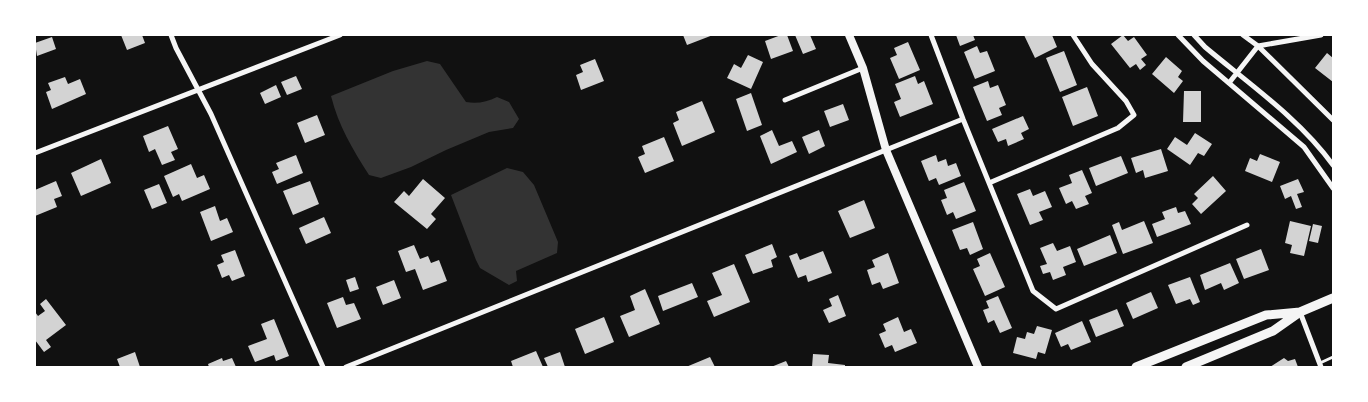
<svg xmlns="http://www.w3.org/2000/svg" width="1368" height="402" font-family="Quicksand,sans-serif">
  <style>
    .water { fill: #333 }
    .building { fill: #d3d3d3 }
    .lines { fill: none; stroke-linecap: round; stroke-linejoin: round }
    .service { stroke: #f5f5f5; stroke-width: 3 }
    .minor { stroke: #f5f5f5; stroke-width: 5 }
    .tertiary { stroke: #f5f5f5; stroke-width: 8 }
    .secondary { stroke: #f5f5f5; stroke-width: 9 }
  </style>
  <rect width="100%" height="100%" fill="#111"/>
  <path class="water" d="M427,61L440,64L466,102C477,104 487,102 497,97L509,102L519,119L513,128L489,132L446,150L411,167L381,178L369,175C352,148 339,127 331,96L393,71Z
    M507,168L523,172L534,185L558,242L557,253L516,271L517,281L509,285L480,268L476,260L451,195Z"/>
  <path class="building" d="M121,35H142L145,43L127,50Z
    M683,35H713L687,45Z
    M781,35H787L793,51L771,59L765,41Z
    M795,35H810L816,49L803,54Z
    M956,35H973L975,40L960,46Z
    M1024,35H1052L1057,47L1035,58Z
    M1123,35L1128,41L1134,37L1147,55L1141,59L1146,65L1140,70L1136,64L1130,68L1111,44Z
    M52,37L56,49L37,56L35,43Z
    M908,42L920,70L899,79L890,58L897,55L894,48Z
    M977,46L980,53L987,51L995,71L975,79L964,52Z
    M1064,51L1077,85L1060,92L1046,58Z
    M1327,53L1333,58V82L1315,68Z
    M748,55L763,62L751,89L727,78L734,64L741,68Z
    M1166,57L1182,71L1178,77L1183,81L1174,93L1152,74Z
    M595,59L604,81L581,90L576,75L583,72L580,65Z
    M296,76L302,89L287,95L281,82Z
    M915,76L918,84L924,81L933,104L900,117L894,102L901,99L895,84Z
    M65,77L68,84L80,79L86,94L52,109L46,92L51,90L48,83Z
    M988,81L990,88L998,85L1006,105L999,108L1002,115L987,121L973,87Z
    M276,85L281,97L265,104L260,93Z
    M1087,87L1098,116L1073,126L1062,97Z
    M1184,91H1201V122H1183Z
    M751,93L762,125L747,131L736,99Z
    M702,101L715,132L682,146L673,123L679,120L676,112Z
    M843,104L849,120L830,127L824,111Z
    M317,115L325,135L305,143L297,123Z
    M1023,116L1029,129L1021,133L1024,139L1008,146L1006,139L998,142L992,129Z
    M168,126L178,149L171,152L175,160L162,165L155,149L149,152L143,136Z
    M772,130L779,146L792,141L797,152L771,164L760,136Z
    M819,130L825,146L809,154L802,137Z
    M1195,133L1212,144L1204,156L1198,153L1190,165L1167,149L1175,137L1187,145Z
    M664,137L674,161L645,173L638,157L645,154L642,146Z
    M1161,149L1168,171L1145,178L1143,170L1136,173L1131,158Z
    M1260,154L1280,162L1272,182L1245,171L1250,158L1257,161Z
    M296,155L303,173L277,184L272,172L279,169L276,163Z
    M936,155L938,162L946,159L948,166L956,163L961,176L939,185L936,178L929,181L921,161Z
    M1121,156L1128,173L1096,186L1089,168Z
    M101,159L111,183L81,196L71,173Z
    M191,164L197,178L204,175L210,189L182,201L179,194L173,197L164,176Z
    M1082,170L1092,193L1085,196L1089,204L1076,209L1072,201L1066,204L1059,188L1072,183L1069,175Z
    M1213,176L1226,191L1201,214L1192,204L1198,198L1194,194Z
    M423,179L445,198L431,214L436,219L427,229L394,202L404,191L409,196Z
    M1298,179L1304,192L1297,194L1302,207L1296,209L1291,196L1285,199L1280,186Z
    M56,181L62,196L54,199L57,207L35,216V190Z
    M310,181L319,204L293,215L283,191Z
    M964,182L976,211L956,219L953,212L947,215L941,200L947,198L944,190Z
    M159,184L167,203L152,209L144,190Z
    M1030,189L1033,196L1045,191L1052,207L1039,212L1043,220L1030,225L1017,194Z
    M864,200L875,228L850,238L838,211Z
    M215,206L220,221L227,218L233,232L211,241L200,212Z
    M1176,207L1178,213L1185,211L1191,224L1157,237L1152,224L1165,219L1162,212Z
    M324,217L331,233L306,244L299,228Z
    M1144,221L1153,243L1123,254L1112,225L1119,222L1122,230Z
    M1290,221L1311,226L1304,256L1290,253L1292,245L1285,243Z
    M973,222L983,249L970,255L967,248L960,250L952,230Z
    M1313,224L1322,226L1318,243L1309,241Z
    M1110,235L1117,253L1084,266L1077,249Z
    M1053,243L1057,251L1070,246L1076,262L1063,267L1066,275L1053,280L1050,272L1043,274L1040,266L1047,264L1040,248Z
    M772,244L777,257L771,260L773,267L753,274L745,255Z
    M414,245L420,259L428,256L431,263L439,260L447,281L423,290L415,269L406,272L398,251Z
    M1261,249L1269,270L1244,279L1236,259Z
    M235,250L245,276L232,281L229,275L222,278L217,265L224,262L221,255Z
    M823,251L832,273L808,282L806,275L798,278L789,256L797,253L800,260Z
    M888,253L899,283L883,289L880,282L872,285L867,270L875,267L872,260Z
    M990,253L1005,287L985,296L973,269L980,266L977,259Z
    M1230,263L1239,283L1224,290L1221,283L1205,290L1200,275Z
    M734,264L750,302L714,317L707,301L722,295L712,273Z
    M355,277L359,289L350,292L346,280Z
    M1190,277L1200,302L1193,305L1190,299L1176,304L1168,285Z
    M394,280L401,298L383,305L376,287Z
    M692,283L698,297L663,311L658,296Z
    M645,289L660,324L629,337L620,316L635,310L630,296Z
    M1151,292L1158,308L1133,319L1126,303Z
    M838,295L846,316L829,323L823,310L832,306L829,299Z
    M998,296L1012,328L1000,333L994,320L988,323L983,310L989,308L986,301Z
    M343,297L346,305L354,303L361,319L337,328L327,303Z
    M46,299L66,325L46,340L51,347L44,352L35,340V312L38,316L45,311L40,304Z
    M1117,309L1124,326L1096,337L1089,320Z
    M604,317L614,342L585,354L575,329Z
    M898,317L904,332L911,329L917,343L895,352L892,345L885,348L879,334L886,331L883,324Z
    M274,319L289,356L276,361L274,355L255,362L248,346L267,339L261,324Z
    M1082,321L1091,342L1071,350L1068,344L1061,347L1055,333Z
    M1037,326L1052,330L1045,354L1038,352L1036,359L1013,353L1017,337L1025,339L1027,332L1034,334Z
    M536,351L543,367H513L511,361Z
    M135,352L140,367H120L117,359Z
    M560,352L565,367H548L544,358Z
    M813,354L829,355L828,363L845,365V367H812Z
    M710,357L715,367H686Z
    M222,358L223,361L232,358L236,367H209L208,364Z
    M1284,358L1288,361L1295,359L1298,367H1270Z
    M786,361L789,367H771Z"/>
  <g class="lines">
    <path class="service" d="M1320,363L1333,357"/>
    <path class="minor" d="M171,35L176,48L211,114L323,367
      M931,35L963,119L1033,291L1056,309L1247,225
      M1178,35L1203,61L1304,147L1333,188
      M1194,35L1205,47C1248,83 1300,119 1333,165
      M1243,35L1258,46L1333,120
      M1258,46L1321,35
      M1229,83L1258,46
      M785,100L863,68
      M35,153L340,35
      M989,183L1118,128L1134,115L1126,101L1092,64L1073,35
      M1300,312L1321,367
      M346,367L963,119"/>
    <path class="tertiary" d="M849,35L863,68L886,150L978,367"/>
    <path class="secondary" d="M1136,367L1266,315L1300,312
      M1186,367L1273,331L1300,312L1333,298"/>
  </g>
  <rect width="1368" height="402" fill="none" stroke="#ffffff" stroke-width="72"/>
</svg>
